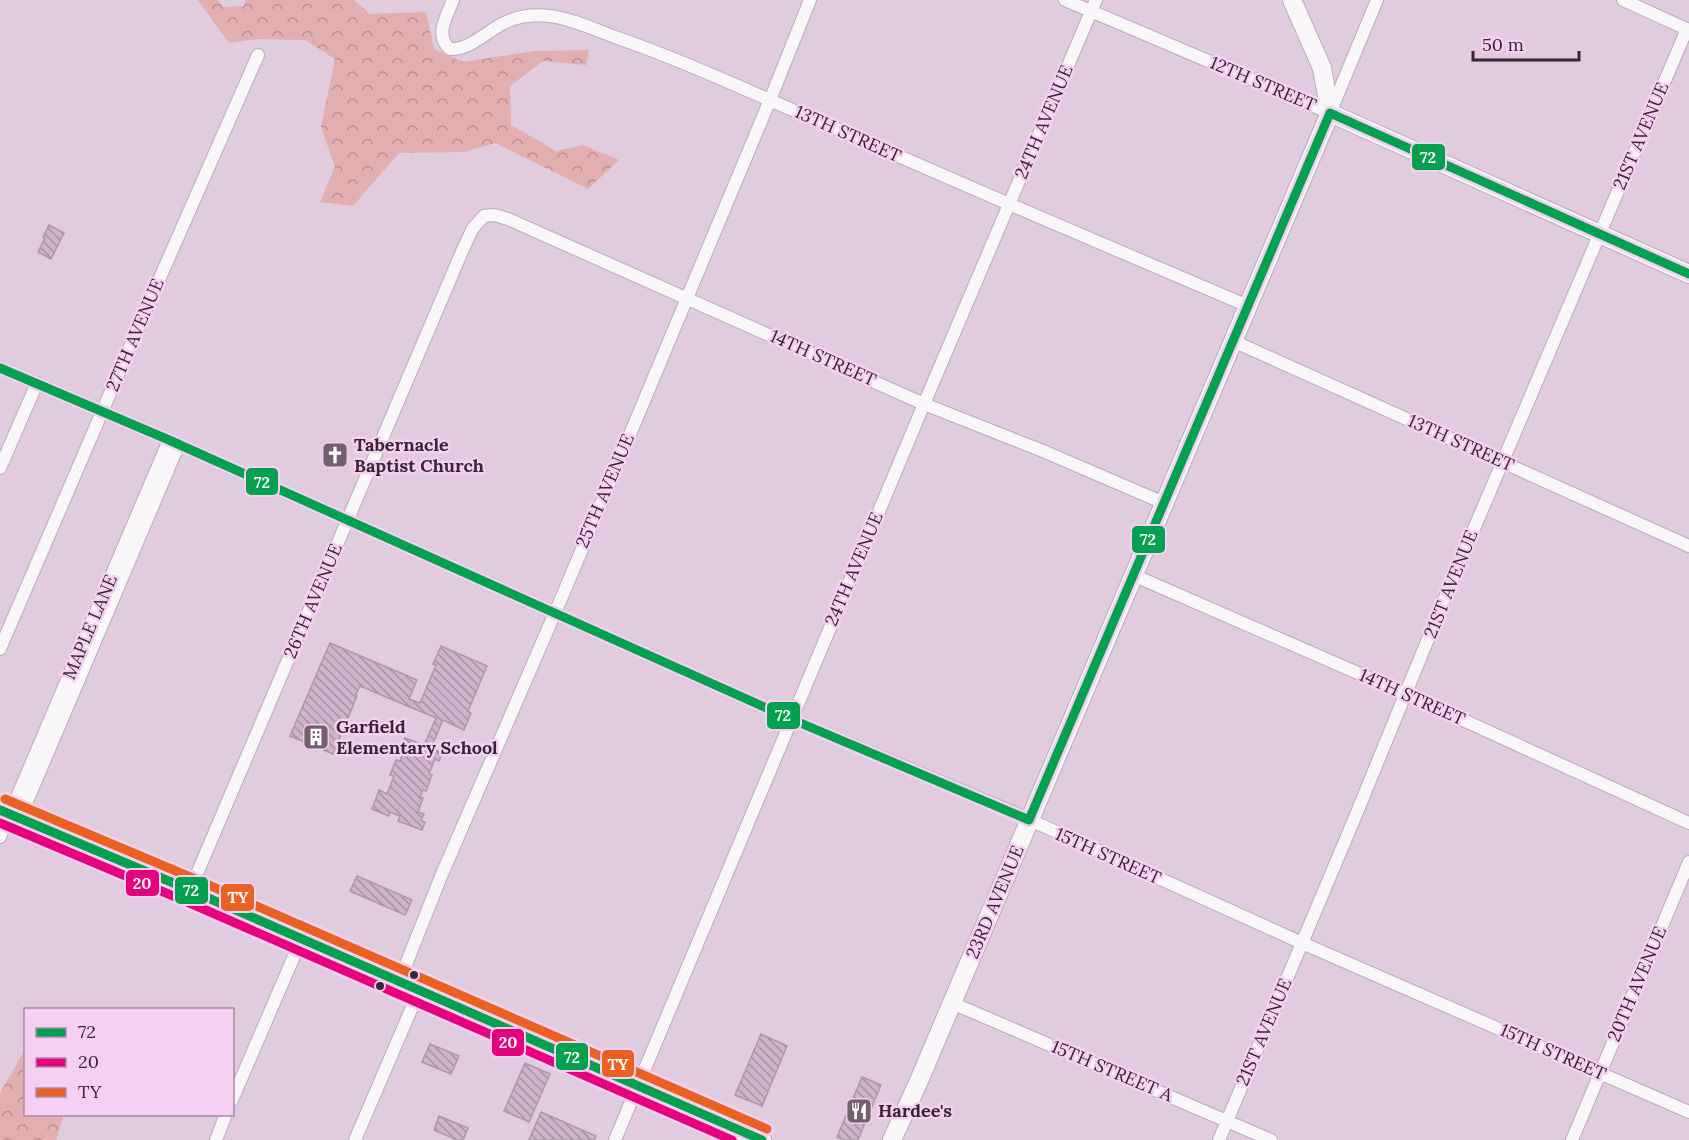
<svg xmlns="http://www.w3.org/2000/svg" width="1689" height="1140" font-family="Lora,serif">
  <style>
    .forest { fill: url(#forest-crowns) }
    .building { fill: url(#building-back-hatch); stroke: #aa9aa8; stroke-width: 1.5 }
    .lines { fill: none; stroke-linecap: round; stroke-linejoin: round }
    .street-casing { stroke: #bcabba; stroke-width: 14 }
    .secondary-casing { stroke: #bcabba; stroke-width: 20 }
    .street { stroke: #faf7fa; stroke-width: 12 }
    .secondary { stroke: #faf7fa; stroke-width: 18 }
    .bus-1-casing { stroke: #f6d0f2; stroke-width: 14 }
    .bus-2-casing { stroke: #f6d0f2; stroke-width: 14 }
    .bus-3-casing { stroke: #f6d0f2; stroke-width: 14 }
    .bus-1 { stroke: #03a050; stroke-width: 9 }
    .bus-2 { stroke: #e5007d; stroke-width: 9 }
    .bus-3 { stroke: #e96223; stroke-width: 9 }
    .bus-dot { fill: #362734; stroke: #f6d0f2; stroke-width: 2 }
    .labels { text-anchor: middle; stroke-width: 5; stroke-linejoin: round; paint-order: stroke }
    .street-label { font-size: 18px; fill: #362734; stroke: #f6d0f2 }
    .poi-label { font-size: 18px; font-weight: bold; fill: #362734; stroke: #f6d0f2; text-anchor: start }
    .line-badge { stroke: #f6d0f2; stroke-width: 2 }
    .badge-label { font-size: 16px; text-anchor: middle; font-weight: bold; fill: #fff }
  </style>
  <defs>
    <pattern id="forest-crowns" width="20" height="18" patternUnits="userSpaceOnUse" patternTransform="scale(1.5)"><rect width="20" height="18" fill="#e3aeb0"/><path d="M2 6a3 3 0 1 1 6 0M12 15a3 3 0 1 1 6 0" fill="none" stroke="#b98e90"/></pattern>
    <pattern id="building-back-hatch" width="6" height="6" patternUnits="userSpaceOnUse" patternTransform="scale(1.5)"><rect width="6" height="6" fill="#cdb4ca"/><path d="M-1 5l2 2M0 0l6 6M5-1l2 2" fill="none" stroke="#a792a5"/></pattern>
  </defs>
  <rect width="100%" height="100%" fill="#e1cbde"/>
  <path class="forest" d="M198,0H218L223,7L244,6L245,0H354L370,14L426,12L434,49L463,62L534,51L589,50L586,65L543,61L510,86L511,125L556,151L583,145L619,160L588,189L495,143L464,152L399,153L353,206L320,202L335,167L321,127L335,59L305,40L257,39L229,43Z
    M25,1049L26,1114L64,1115L56,1140H0V1093Z"/>
  <path class="building" d="M49,225L64,233L51,259L38,252L45,238L43,237Z
    M330,643L417,680L409,699L420,703L436,665L433,664L441,646L487,666L468,711L471,713L464,730L443,720L431,748L442,753L439,761L435,759L429,774L432,775L426,791L423,790L420,797L423,798L418,812L424,814L421,820L425,822L422,830L398,821L400,816L390,812L389,816L372,809L379,790L387,794L394,776L390,775L396,760L400,761L406,746L402,745L405,738L424,745L436,718L360,686L355,696H357L333,754L290,736Z
    M357,876L412,900L405,915L350,891Z
    M761,1034L787,1046L762,1106L735,1095Z
    M430,1044L459,1056L451,1074L422,1062Z
    M525,1063L550,1074L529,1122L504,1111Z
    M862,1077L881,1085L858,1140H844L837,1137Z
    M541,1112L596,1136L594,1140H529Z
    M439,1116L468,1128L463,1140H457L434,1130Z"/>
  <g class="lines">
    <defs>
      <path id="street" d="M453,0C447,16 434,35 450,49C469,50 485,33 502,24C517,16 534,14 550,16C572,19 594,29 615,37C676,58 735,85 795,111C945,177 1097,242 1248,306
        M1065,0L1330,113L1377,0
        M1623,0L1689,30
        M1233,341L1689,546
        M0,368L169,440L791,719L1008,810L1302,943L1689,1112
        M0,468L37,383
        M1133,575L1406,694L1689,823
        M0,649L148,305L258,55
        M20,818L179,444
        M0,837L169,440
        M190,890L463,249L473,228L484,216L494,215L508,219L924,404L1043,451L1164,503
        M399,982L442,874L564,592L770,100L810,0
        M952,1003L1271,1140
        M232,1100L301,940
        M216,1140L226,1114
        M355,1140L419,991
        M615,1140L924,404L1096,0
        M1219,1140L1353,822L1453,578L1687,29
        M1572,1140L1689,862"/>
      <path id="secondary" d="M1292,0L1322,68L1330,113
        M1330,113L1689,274
        M0,810L190,890L762,1140
        M892,1140L918,1083L1330,113"/>
    </defs>
    <use href="#street" class="street-casing"/>
    <use href="#secondary" class="secondary-casing"/>
    <use href="#street" class="street"/>
    <use href="#secondary" class="secondary"/>
    <defs>
      <path id="bus-1" d="M0,368L169,440L791,719L1029,820L1330,113L1689,274
        M0,810L190,890L762,1140"/>
      <path id="bus-2" d="M0,823L185,901L732,1140"/>
      <path id="bus-3" d="M5,799L195,879L767,1129"/>
    </defs>
    <use href="#bus-1" class="bus-1-casing"/>
    <use href="#bus-2" class="bus-2-casing"/>
    <use href="#bus-3" class="bus-3-casing"/>
    <use href="#bus-1" class="bus-1"/>
    <use href="#bus-2" class="bus-2"/>
    <use href="#bus-3" class="bus-3"/>
  </g>
  <defs>
    <symbol id="church-square" viewBox="-11 -11 22 22"><rect x="-9" y="-9" width="18" height="18" rx="4" fill="#726070" stroke="#f6d0f2"/><path d="M-1.2-6h2.4v3.5h3.3v2.4h-3.3V6h-2.4V-.1h-3.3v-2.4h3.3Z" fill="#fff"/></symbol>
    <symbol id="building-square" viewBox="-11 -11 22 22"><rect x="-9" y="-9" width="18" height="18" rx="4" fill="#726070" stroke="#f6d0f2"/><path d="M-4-6H4V6H1V3H-1V6H-4ZM-2.5-4.3h1.7v1.8h-1.7ZM.8-4.3h1.7v1.8H.8ZM-2.5-1h1.7V.8h-1.7ZM.8-1h1.7V.8H.8Z" fill="#fff"/></symbol>
    <symbol id="restaurant-square" viewBox="-11 -11 22 22"><rect x="-9" y="-9" width="18" height="18" rx="4" fill="#726070" stroke="#f6d0f2"/><path d="M-5-6h1v4h1v-4h1v4h1v-4h1v5L-1.5 .5V6h-2V.5L-5-1ZM5-6V6H3V1.5H1.5Q1.5-4 5-6Z" fill="#fff"/></symbol>
  </defs>
  <g fill-rule="evenodd">
    <use href="#church-square" x="320" y="440" width="30" height="30"/>
    <use href="#building-square" x="301" y="722" width="30" height="30"/>
    <use href="#restaurant-square" x="844" y="1096" width="30" height="30"/>
  </g>
  <g class="bus-dot">
    <circle cx="414" cy="975" r="5"/>
    <circle cx="380" cy="986" r="5"/>
  </g>
  <g class="labels">
    <g class="street-label">
      <text transform="translate(1263 84) rotate(23)" y="6">12TH STREET</text>
      <text transform="translate(1044 122) rotate(-67)" y="6">24TH AVENUE</text>
      <text transform="translate(848 134) rotate(24)" y="6">13TH STREET</text>
      <text transform="translate(1641 136) rotate(-67)" y="6">21ST AVENUE</text>
      <text transform="translate(135 335) rotate(-67)" y="6">27TH AVENUE</text>
      <text transform="translate(823 358) rotate(24)" y="6">14TH STREET</text>
      <text transform="translate(1461 443) rotate(24)" y="6">13TH STREET</text>
      <text transform="translate(605 491) rotate(-67)" y="6">25TH AVENUE</text>
      <text transform="translate(854 569) rotate(-67)" y="6">24TH AVENUE</text>
      <text transform="translate(1451 584) rotate(-68)" y="6">21ST AVENUE</text>
      <text transform="translate(313 601) rotate(-67)" y="6">26TH AVENUE</text>
      <text transform="translate(90 627) rotate(-67)" y="6">MAPLE LANE</text>
      <text transform="translate(1412 697) rotate(24)" y="6">14TH STREET</text>
      <text transform="translate(1108 856) rotate(24)" y="6">15TH STREET</text>
      <text transform="translate(995 902) rotate(-67)" y="6">23RD AVENUE</text>
      <text transform="translate(1637 984) rotate(-67)" y="6">20TH AVENUE</text>
      <text transform="translate(1264 1032) rotate(-67)" y="6">21ST AVENUE</text>
      <text transform="translate(1553 1052) rotate(24)" y="6">15TH STREET</text>
      <text transform="translate(1112 1071) rotate(23)" y="6">15TH STREET A</text>
    </g>
    <g class="poi-label">
      <text x="354" y="451">Tabernacle<tspan x="354" dy="21">Baptist Church</tspan></text>
      <text x="336" y="733">Garfield<tspan x="336" dy="21">Elementary School</tspan></text>
      <text x="878" y="1117">Hardee's</text>
    </g>
  </g>
  <g class="line-badge">
    <rect x="1411" y="143" width="35" height="28" rx="6" fill="#03a050"/>
    <rect x="245" y="467" width="34" height="29" rx="6" fill="#03a050"/>
    <rect x="1131" y="525" width="35" height="29" rx="6" fill="#03a050"/>
    <rect x="766" y="701" width="35" height="29" rx="6" fill="#03a050"/>
    <rect x="125" y="869" width="35" height="28" rx="6" fill="#e5007d"/>
    <rect x="174" y="876" width="35" height="29" rx="6" fill="#03a050"/>
    <rect x="220" y="883" width="35" height="29" rx="6" fill="#e96223"/>
    <rect x="491" y="1028" width="34" height="29" rx="6" fill="#e5007d"/>
    <rect x="555" y="1042" width="34" height="29" rx="6" fill="#03a050"/>
    <rect x="601" y="1049" width="34" height="29" rx="6" fill="#e96223"/>
  </g>
  <g class="badge-label">
    <text x="1428" y="163">72</text>
    <text x="262" y="488">72</text>
    <text x="1148" y="545">72</text>
    <text x="783" y="721">72</text>
    <text x="142" y="889">20</text>
    <text x="191" y="896">72</text>
    <text x="238" y="903">TY</text>
    <text x="508" y="1048">20</text>
    <text x="572" y="1063">72</text>
    <text x="618" y="1070">TY</text>
  </g>
  <rect x="24" y="1008" width="210" height="108" fill="#f6d0f2" stroke="#a98ca6" stroke-width="1.5"/>
  <rect x="36" y="1028" width="30" height="9" fill="#03a050" stroke="#a98ca6" stroke-width="1.5"/>
  <text x="78" y="1038" font-size="18" fill="#362734">72</text>
  <rect x="36" y="1058" width="30" height="9" fill="#e5007d" stroke="#a98ca6" stroke-width="1.5"/>
  <text x="78" y="1068" font-size="18" fill="#362734">20</text>
  <rect x="36" y="1088" width="30" height="9" fill="#e96223" stroke="#a98ca6" stroke-width="1.5"/>
  <text x="78" y="1098" font-size="18" fill="#362734">TY</text>
  <path d="M1473 51v9h106v-9" fill="none" stroke="#362734" stroke-width="3"/>
  <text x="1482" y="51" font-size="18" fill="#362734" stroke="#f6d0f2" stroke-width="4.5" paint-order="stroke">50 m</text>
</svg>
